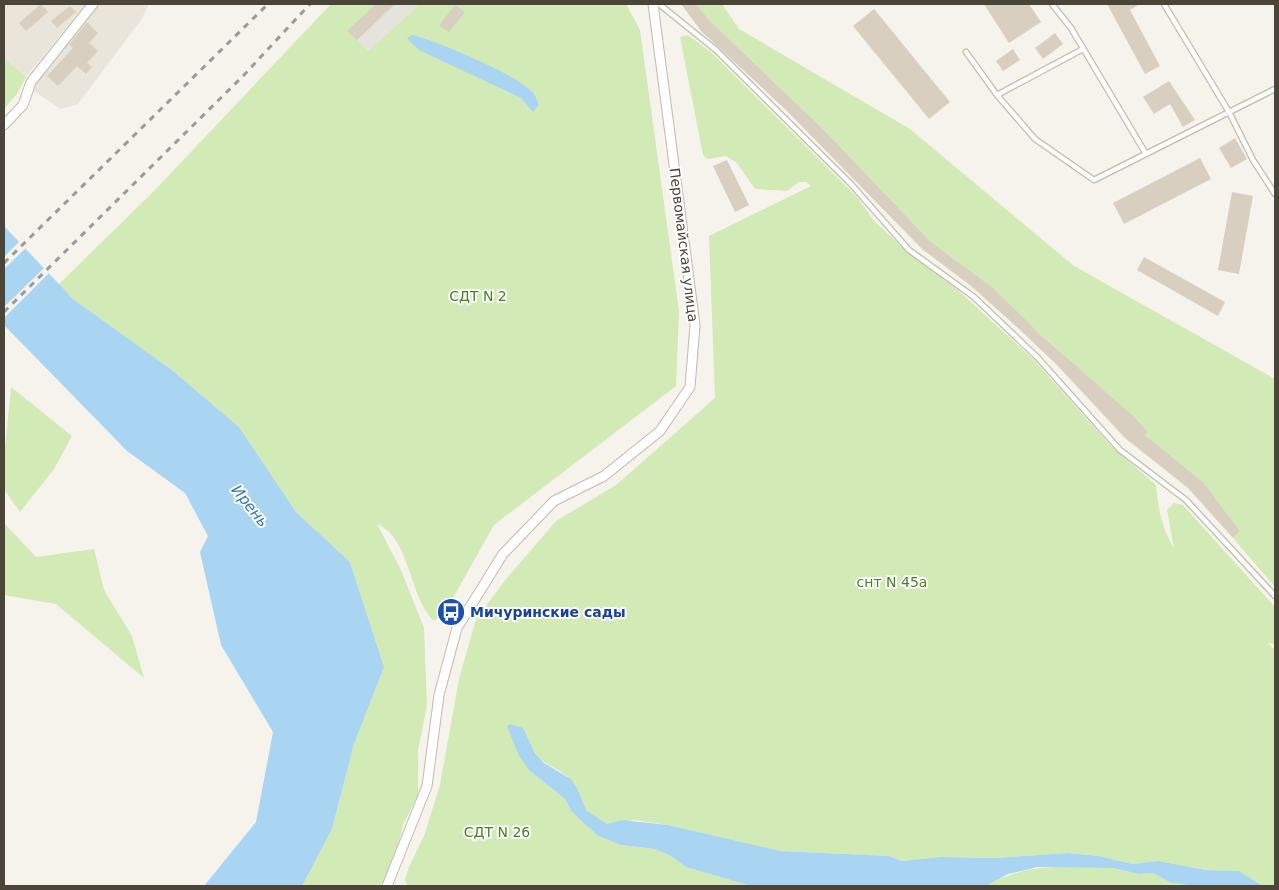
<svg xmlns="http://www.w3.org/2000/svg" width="1279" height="890" font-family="'DejaVu Sans',sans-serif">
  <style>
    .residential { fill: #eae5da }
    .industrial { fill: #e6e2dd }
    .green { fill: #d2eab5; fill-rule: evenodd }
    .water { fill: #a9d4f2 }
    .pier { fill: #f6f3ec }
    .building { fill: #d8cfc1 }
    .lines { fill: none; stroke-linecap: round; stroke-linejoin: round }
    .service-casing { stroke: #c2bbae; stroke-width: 7 }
    .minor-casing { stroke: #c2bbae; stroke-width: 11 }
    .service { stroke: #fff; stroke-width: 4.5 }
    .minor { stroke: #fff; stroke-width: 9 }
    .rail { stroke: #9a9a9a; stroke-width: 3; stroke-dasharray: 6 6; stroke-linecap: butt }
    .labels { text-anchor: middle; stroke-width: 4; stroke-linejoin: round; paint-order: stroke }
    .street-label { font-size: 14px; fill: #4b4439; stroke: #fff }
    .park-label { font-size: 14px; fill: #4a7f2a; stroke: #fff }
    .transit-label { font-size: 14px; font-weight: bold; fill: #164399; stroke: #fff; text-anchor: start }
    .water-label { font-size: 15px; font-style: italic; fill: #2e7ab2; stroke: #fff }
  </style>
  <rect width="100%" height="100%" fill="#f6f3ec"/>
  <path class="residential" d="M4,4H86L26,77L4,58Z
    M96,4H149L141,20L78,104L61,109L32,90L37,81Z"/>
  <path class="industrial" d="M376,4H420L368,51L347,31Z"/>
  <path class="green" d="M331,4H376L348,31L368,51L420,4H626L640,30L679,311L676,386L494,525L445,612L434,621C409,598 411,538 377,524L401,570L424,628L427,706L418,750V795L403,825L394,862L380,886H302L332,829L354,744L384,667L350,562L296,512L239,427L172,370L73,299L58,285L154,191ZM417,36L478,60L539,105L533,112L521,98L457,67Z
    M696,4H722L739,29L910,129L1074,266L1275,379V587L1233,538L1240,531L1203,482L1145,435L1148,432L1014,310L992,287L931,242L823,129L710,21Z
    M688,35L712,53L856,196L875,222L909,253L960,292L1034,360L1111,446L1156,485C1158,509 1162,528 1174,549L1167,510L1174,503L1183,505L1275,607V645L1267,642L1275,650V886H1263L1239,871L1206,870L1158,861L1132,864L1099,856L1068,853L996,858L940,857L902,861L889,856L779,851L668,825L634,820L607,824C601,820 593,816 587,811C581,805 580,789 571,780C557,765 540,767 531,744L530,771L565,799L572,812L598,836L621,845L655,849L671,856L686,867L751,886H408L405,880L409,867L424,836L440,785L459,679L476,619L507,578L556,521L616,485L715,398L709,236L811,186L806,182H799L787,191L755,189L737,163L726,156L708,159L703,155L680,37Z
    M4,58L26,77L17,94L4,109Z
    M11,387L72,436L54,469L20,512L4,489V459Z
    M4,523L36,557L94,549L104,590L132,636L144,678L56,604L4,595Z
    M1088,866L1114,868L1138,874L1153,873L1171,883L1184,884L1186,886H986C1025,865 1045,868 1088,866Z"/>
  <path class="water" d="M412,35C433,39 519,76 531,91C535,94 537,100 539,105L533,112L521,98L419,50L407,38Z
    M4,226L73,299L172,370L239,427L296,512L350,562L384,667L354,744L332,829L302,886H204L256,822L273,732L221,645L200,552L208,536L185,493L127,451L4,325Z
    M510,724L523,728L535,753L544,763L571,779L577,788L586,810L607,824L621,820L668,825L780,851L889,856L902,861L940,857L996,858L1068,853L1099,856L1132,864L1158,861L1206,870L1239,871L1263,886H1186L1184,884L1171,883L1153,873L1138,874L1114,868L1038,867L1008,874L986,886H751L686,867L671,856L655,849L621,845L598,836L572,812L565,799L530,771L519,756L507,726Z"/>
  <path class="pier" d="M21,240L27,247L4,269V257Z
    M45,267L50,272L4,318V307Z"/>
  <path class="building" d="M41,4L48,12L26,31L19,23Z
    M376,4H395L357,40L347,31Z
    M681,4H696L710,21L823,129L931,242L992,287L1042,336L1133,416L1148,432L1145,435L1203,482L1240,531L1233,538L1188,488L1125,438L1057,365L1018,328L971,286L922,249L786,110L701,31Z
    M984,4H1029L1041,22L1009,43Z
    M1107,4H1140L1130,10L1160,66L1145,74Z
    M455,5L465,12L449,32L439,25Z
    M70,6L76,12L57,28L51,21Z
    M874,9L950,102L929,119L853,26Z
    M87,22L98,33L89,43L98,51L87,63L92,67L86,74L77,66L58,86L47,76L73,48L69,45Z
    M1055,33L1063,44L1043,59L1035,48Z
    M1013,49L1020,60L1003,71L996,61Z
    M1169,81L1195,120L1183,127L1170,104L1154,114L1143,97Z
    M1235,138L1247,159L1231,168L1219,148Z
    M1200,158L1211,179L1124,224L1113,203Z
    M727,160L749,205L735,212L713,166Z
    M1232,192L1253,196L1239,274L1218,270Z
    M1144,257L1225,302L1218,316L1137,270Z"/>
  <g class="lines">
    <defs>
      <path id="service" d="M659,4L716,50L851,184L909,250L974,297L1038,358L1120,450L1186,500L1275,596
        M1052,4L1071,28L1146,154
        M1164,4L1229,112L1253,160L1275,194
        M966,52L997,95L1035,139L1094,180L1275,89
        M997,95L1083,49"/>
      <path id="minor" d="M4,125L23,105L31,82L93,4
        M387,886L427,786L439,695L457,628L503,554L554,501L604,476L660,431L690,387L695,325L653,4"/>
    </defs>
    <use href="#service" class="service-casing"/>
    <use href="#minor" class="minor-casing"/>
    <use href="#service" class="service"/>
    <use href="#minor" class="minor"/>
    <path class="rail" d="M4,263L268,4
      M4,312L243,76L310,4"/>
  </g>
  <defs>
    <symbol id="bus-disc" viewBox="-11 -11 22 22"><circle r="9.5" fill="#1a4fb4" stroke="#fff"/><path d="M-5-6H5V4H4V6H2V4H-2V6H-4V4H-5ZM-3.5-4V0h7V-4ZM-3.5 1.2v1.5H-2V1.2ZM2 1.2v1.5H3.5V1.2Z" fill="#fff"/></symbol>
  </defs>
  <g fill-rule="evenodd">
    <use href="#bus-disc" x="435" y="596" width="32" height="32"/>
  </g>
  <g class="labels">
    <g class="street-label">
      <text transform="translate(684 245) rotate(83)" y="5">Первомайская улица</text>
    </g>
    <g class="park-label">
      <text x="478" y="301">СДТ N 2</text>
      <text x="892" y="587">снт N 45а</text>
      <text x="497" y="837">СДТ N 26</text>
    </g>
    <g class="transit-label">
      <text x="470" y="617">Мичуринские сады</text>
    </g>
    <g class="water-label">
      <text transform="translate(250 506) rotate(51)" y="5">Ирень</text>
    </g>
  </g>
  <rect width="1279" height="890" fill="none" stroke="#4b4439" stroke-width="10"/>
</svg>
